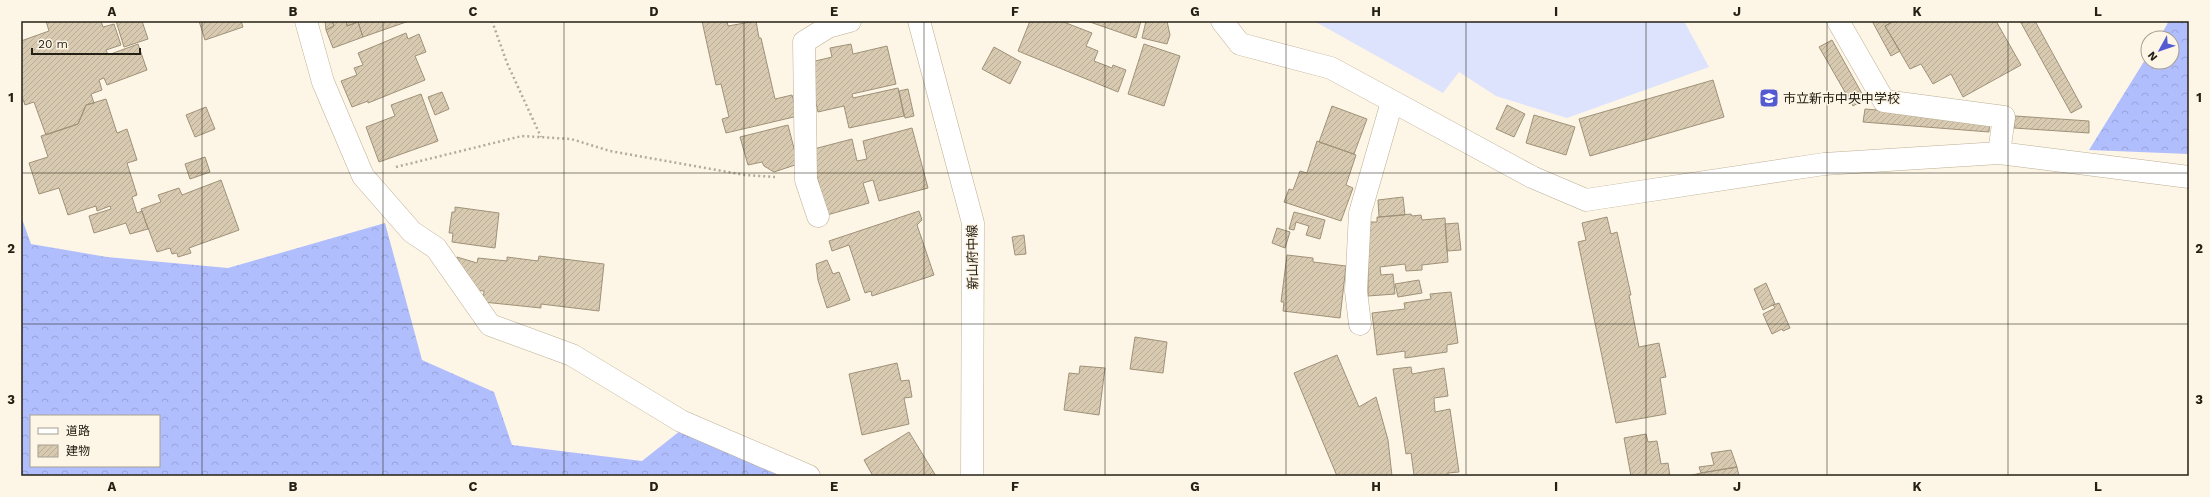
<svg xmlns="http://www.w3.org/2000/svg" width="2210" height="497" font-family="'Work Sans','Noto Sans JP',sans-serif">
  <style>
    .forest { fill: url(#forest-crowns); fill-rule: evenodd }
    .garden { fill: #dde3fc }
    .building { fill: url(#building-hatch); stroke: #9f9279 }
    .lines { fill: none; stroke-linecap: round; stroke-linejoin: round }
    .minor-casing { stroke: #bcaf96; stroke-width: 23 }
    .major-casing { stroke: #bcaf96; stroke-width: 23 }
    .path { stroke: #b1aa9d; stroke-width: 2.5; stroke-dasharray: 2 3; stroke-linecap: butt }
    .minor { stroke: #fff; stroke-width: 22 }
    .major { stroke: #fff; stroke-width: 22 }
    .grid { fill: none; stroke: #252016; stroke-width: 1; stroke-opacity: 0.55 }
    .labels { text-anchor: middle; stroke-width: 3; stroke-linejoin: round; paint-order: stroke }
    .poi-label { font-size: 13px; fill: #252016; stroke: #fdf5e5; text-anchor: start }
    .street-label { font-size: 13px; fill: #252016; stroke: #fdf5e5 }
    .neatline { fill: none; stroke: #252016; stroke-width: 1.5 }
    .grid-label { font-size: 13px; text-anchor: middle; font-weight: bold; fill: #252016 }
  </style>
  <defs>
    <pattern id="forest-crowns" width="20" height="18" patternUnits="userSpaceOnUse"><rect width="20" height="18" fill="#b1befe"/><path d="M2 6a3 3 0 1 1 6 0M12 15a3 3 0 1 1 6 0" fill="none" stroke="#98a3d9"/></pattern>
    <pattern id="building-hatch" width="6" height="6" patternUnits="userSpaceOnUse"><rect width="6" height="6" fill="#d8cab0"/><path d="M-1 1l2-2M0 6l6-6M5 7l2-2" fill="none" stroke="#b9ad97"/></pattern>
  </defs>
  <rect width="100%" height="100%" fill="#fdf5e5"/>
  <path class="forest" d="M2169,21H2189V154L2089,150L2148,55V62H2172V38H2159Z
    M21,216L31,244L107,257L228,268L385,223L422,360L494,392L512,445L642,461L685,427L798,476H21ZM31,416H159V466H31Z"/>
  <path class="garden" d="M1314,21H1684L1709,67L1567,118L1496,96L1459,72L1443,93Z"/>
  <path class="building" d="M46,21H101L103,27L114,24L121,45L106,50L108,55L138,44L147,70L107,85L104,78L99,80L102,90L91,94L94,103L86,105L78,124L46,135L34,102L25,105L21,94V41L49,31Z
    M116,21H142L148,39L124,47Z
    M199,21H241L243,27L205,40Z
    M325,21H332L334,26L326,30Z
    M332,21H346L347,26L358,22L363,37L333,48L326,30L334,26Z
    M346,21H409L363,37L358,22L347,26Z
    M702,21H727L728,26L756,21L759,38H761L775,99L792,95L798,116L726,133L722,119L729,117L721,84L716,85Z
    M1030,21H1061L1092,33L1086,46L1098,51L1094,61L1112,68L1113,65L1126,70L1118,92L1018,51Z
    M1087,21H1141L1136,38Z
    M1146,21H1167L1170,35L1167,44L1142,38Z
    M1872,21H1894L1885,26L1900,51L1891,56Z
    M1894,21H1996L2021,65L1963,97L1951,74L1933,84L1921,64L1910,69L1885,26Z
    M2020,21H2035L2082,107L2071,113Z
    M406,33L408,39L419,34L426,52L415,56L425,80L368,103V101L352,107L341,81L357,75L354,68L363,65L358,53Z
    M1832,40L1865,99L1853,106L1819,47Z
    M851,44L853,54L887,46L896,84L852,94L853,98L898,88L904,116L849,128L844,106L818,112L807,63L832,57L830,48Z
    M1144,44L1180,56L1164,106L1128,94Z
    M994,47L1021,62L1010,84L982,69Z
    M1713,80L1724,117L1590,156L1579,119Z
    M908,89L914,116L905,118L899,91Z
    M442,92L449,109L435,115L428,97Z
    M421,94L438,141L379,162L366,127L395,116L391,105Z
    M106,99L117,133L127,129L137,160L127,163L137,195L132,197L137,213L142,211L148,229L130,234L126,223L94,233L89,216L111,209L110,206L97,211L96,206L68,215L59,188L39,194L29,163L48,157L41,136L78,124L86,105Z
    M1507,105L1525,114L1514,137L1496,129Z
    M1332,106L1367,119L1354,154L1319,142Z
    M206,107L215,129L195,137L186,115Z
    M1865,109L1990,119L1989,132L1863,122Z
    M1534,115L1575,127L1566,155L1526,143Z
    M2015,116L2089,121V133L2014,128Z
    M788,125L798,164L774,172L764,166L762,162L748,165L740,137Z
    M912,128L928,188L879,201L873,180L863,183L869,203L827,215L810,150L852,139L857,161L867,159L863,141Z
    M1317,141L1356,155L1346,185L1353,188L1341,221L1284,202L1289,189L1293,190L1300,171L1307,173Z
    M205,157L210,172L190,179L185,164Z
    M221,180L239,230L189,248L191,253L178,257L177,253L172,254L170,248L157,252L141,209L161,202L158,195L179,188L182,195Z
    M1403,197L1405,215L1379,217L1378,200Z
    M455,207L499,213L495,248L452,242L453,233H449L452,212H455Z
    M919,211L922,220L917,225L934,275L872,296L871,291L865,293L849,245L832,251L829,241Z
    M1294,212L1325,220L1320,239L1306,235L1309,226L1296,222L1294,230L1289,229Z
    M1411,214L1412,216L1421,215L1422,220L1445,218L1448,262L1422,265V270L1406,271L1405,264L1380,267L1381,275L1393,274L1395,294L1368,296V242L1371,222H1377V217H1379Z
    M1607,217L1611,234L1617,232L1631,295H1629L1639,347L1659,343L1666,377L1660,378L1666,414L1616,423L1578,242L1586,240L1582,223Z
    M1458,223L1461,250L1447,251L1445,224Z
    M1277,228L1290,232L1285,248L1272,243Z
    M1024,235L1026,254L1015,255L1012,237Z
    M1287,255L1313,258V262L1346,266L1340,318L1283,311L1284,302H1281Z
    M539,256L604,264L599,311L541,304V308L483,302L484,291L474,290L468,284L457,257L477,263L478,258L507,261V257L538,261Z
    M827,260L833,274L839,272L850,300L827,308L818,280L816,264Z
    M1419,280L1422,293L1398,297L1395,284Z
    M1766,283L1775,304L1763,310L1754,289Z
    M1451,292L1458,343L1447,345V352L1405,358V351L1377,355L1372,313L1405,309L1404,303L1431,299L1430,294Z
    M1779,303L1790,328L1783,331L1782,329L1772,334L1763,314L1775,308L1773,305Z
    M1135,337L1167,342L1163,373L1130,369Z
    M1337,355L1359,407L1376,397L1388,440L1392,476H1337L1294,373Z
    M897,363L901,381L909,380L912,397L904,398L909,424L862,435L849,374Z
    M1080,366L1105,368L1099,415L1064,410L1069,373L1079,374Z
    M1411,367L1412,374L1444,368L1448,396L1434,398L1435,412L1450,409L1459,472L1448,473V476L1414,475L1411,453L1406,454L1393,369Z
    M909,432L936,476H873L864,460Z
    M1646,434L1648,442L1657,441L1661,464L1668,463L1670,476H1631L1624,438Z
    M1731,450L1737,467L1701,473L1699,467L1714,465L1711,453Z
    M1737,467L1739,476H1688L1701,473Z"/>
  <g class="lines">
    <defs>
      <path id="minor" d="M306,21L323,82L363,176L412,232L436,248L490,325L572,355L681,421L809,476
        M1222,21L1240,44L1331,68L1532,177L1586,200L1824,164L1999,153L2189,177
        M1838,21L1884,101L2004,117L1999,153
        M818,216L806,180L804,42L828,27L850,21
        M1360,324L1356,291L1360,213L1392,102"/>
      <path id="major" d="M919,21L973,223L972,476"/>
    </defs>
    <use href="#minor" class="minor-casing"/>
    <use href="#major" class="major-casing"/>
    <path class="path" d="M492,21L507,63L541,137
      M396,167L522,136L571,139L610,151L745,175L775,177"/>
    <use href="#minor" class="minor"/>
    <use href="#major" class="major"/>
  </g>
  <path class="grid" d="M202,21V476M383,21V476M564,21V476M744,21V476M924,21V476M1105,21V476M1286,21V476M1466,21V476M1646,21V476M1827,21V476M2008,21V476M21,173H2189M21,324H2189"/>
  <defs>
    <symbol id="school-square" viewBox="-11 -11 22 22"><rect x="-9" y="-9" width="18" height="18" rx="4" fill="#545bd2" stroke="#fdf5e5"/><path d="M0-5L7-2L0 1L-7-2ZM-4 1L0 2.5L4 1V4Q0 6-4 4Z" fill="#fff"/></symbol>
  </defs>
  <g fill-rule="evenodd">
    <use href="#school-square" x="1758" y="87" width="22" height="22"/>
  </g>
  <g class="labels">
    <g class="poi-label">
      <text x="1783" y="103">市立新市中央中学校</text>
    </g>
    <g class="street-label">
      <text transform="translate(972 257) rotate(-91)" y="5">新山府中線</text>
    </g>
  </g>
  <rect width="2210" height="497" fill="none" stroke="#fdf5e5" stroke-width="44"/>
  <rect x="30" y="415" width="130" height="52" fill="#fdf5e5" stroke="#a7a092"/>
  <rect x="38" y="428" width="20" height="6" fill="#ffffff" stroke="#a7a092"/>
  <text x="66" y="435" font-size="12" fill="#252016">道路</text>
  <rect x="38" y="445" width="20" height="12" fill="url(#building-hatch)" stroke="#a7a092"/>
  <text x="66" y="455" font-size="12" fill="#252016">建物</text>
  <g transform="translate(2160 50) rotate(230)"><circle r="19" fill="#fdf5e5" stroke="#a7a092"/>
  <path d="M0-3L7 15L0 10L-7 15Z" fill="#545bd2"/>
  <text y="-6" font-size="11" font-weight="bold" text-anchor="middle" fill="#252016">N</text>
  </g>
  <path d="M32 48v6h108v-6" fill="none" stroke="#252016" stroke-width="2"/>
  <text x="38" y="48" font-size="12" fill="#252016" stroke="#fdf5e5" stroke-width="3" paint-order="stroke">20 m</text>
  <rect x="22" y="22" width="2166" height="453" class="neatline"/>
  <g class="grid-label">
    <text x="112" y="16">A</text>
    <text x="293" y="16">B</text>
    <text x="473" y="16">C</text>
    <text x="654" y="16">D</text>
    <text x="834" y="16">E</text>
    <text x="1015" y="16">F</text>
    <text x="1195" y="16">G</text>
    <text x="1376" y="16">H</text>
    <text x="1556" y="16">I</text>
    <text x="1737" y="16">J</text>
    <text x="1917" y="16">K</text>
    <text x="2098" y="16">L</text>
    <text x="11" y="102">1</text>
    <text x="2199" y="102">1</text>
    <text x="11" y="253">2</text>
    <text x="2199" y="253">2</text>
    <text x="11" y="404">3</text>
    <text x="2199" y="404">3</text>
    <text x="112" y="491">A</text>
    <text x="293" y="491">B</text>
    <text x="473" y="491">C</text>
    <text x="654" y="491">D</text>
    <text x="834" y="491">E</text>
    <text x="1015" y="491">F</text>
    <text x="1195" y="491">G</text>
    <text x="1376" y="491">H</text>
    <text x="1556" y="491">I</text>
    <text x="1737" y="491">J</text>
    <text x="1917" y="491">K</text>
    <text x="2098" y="491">L</text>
  </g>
</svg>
